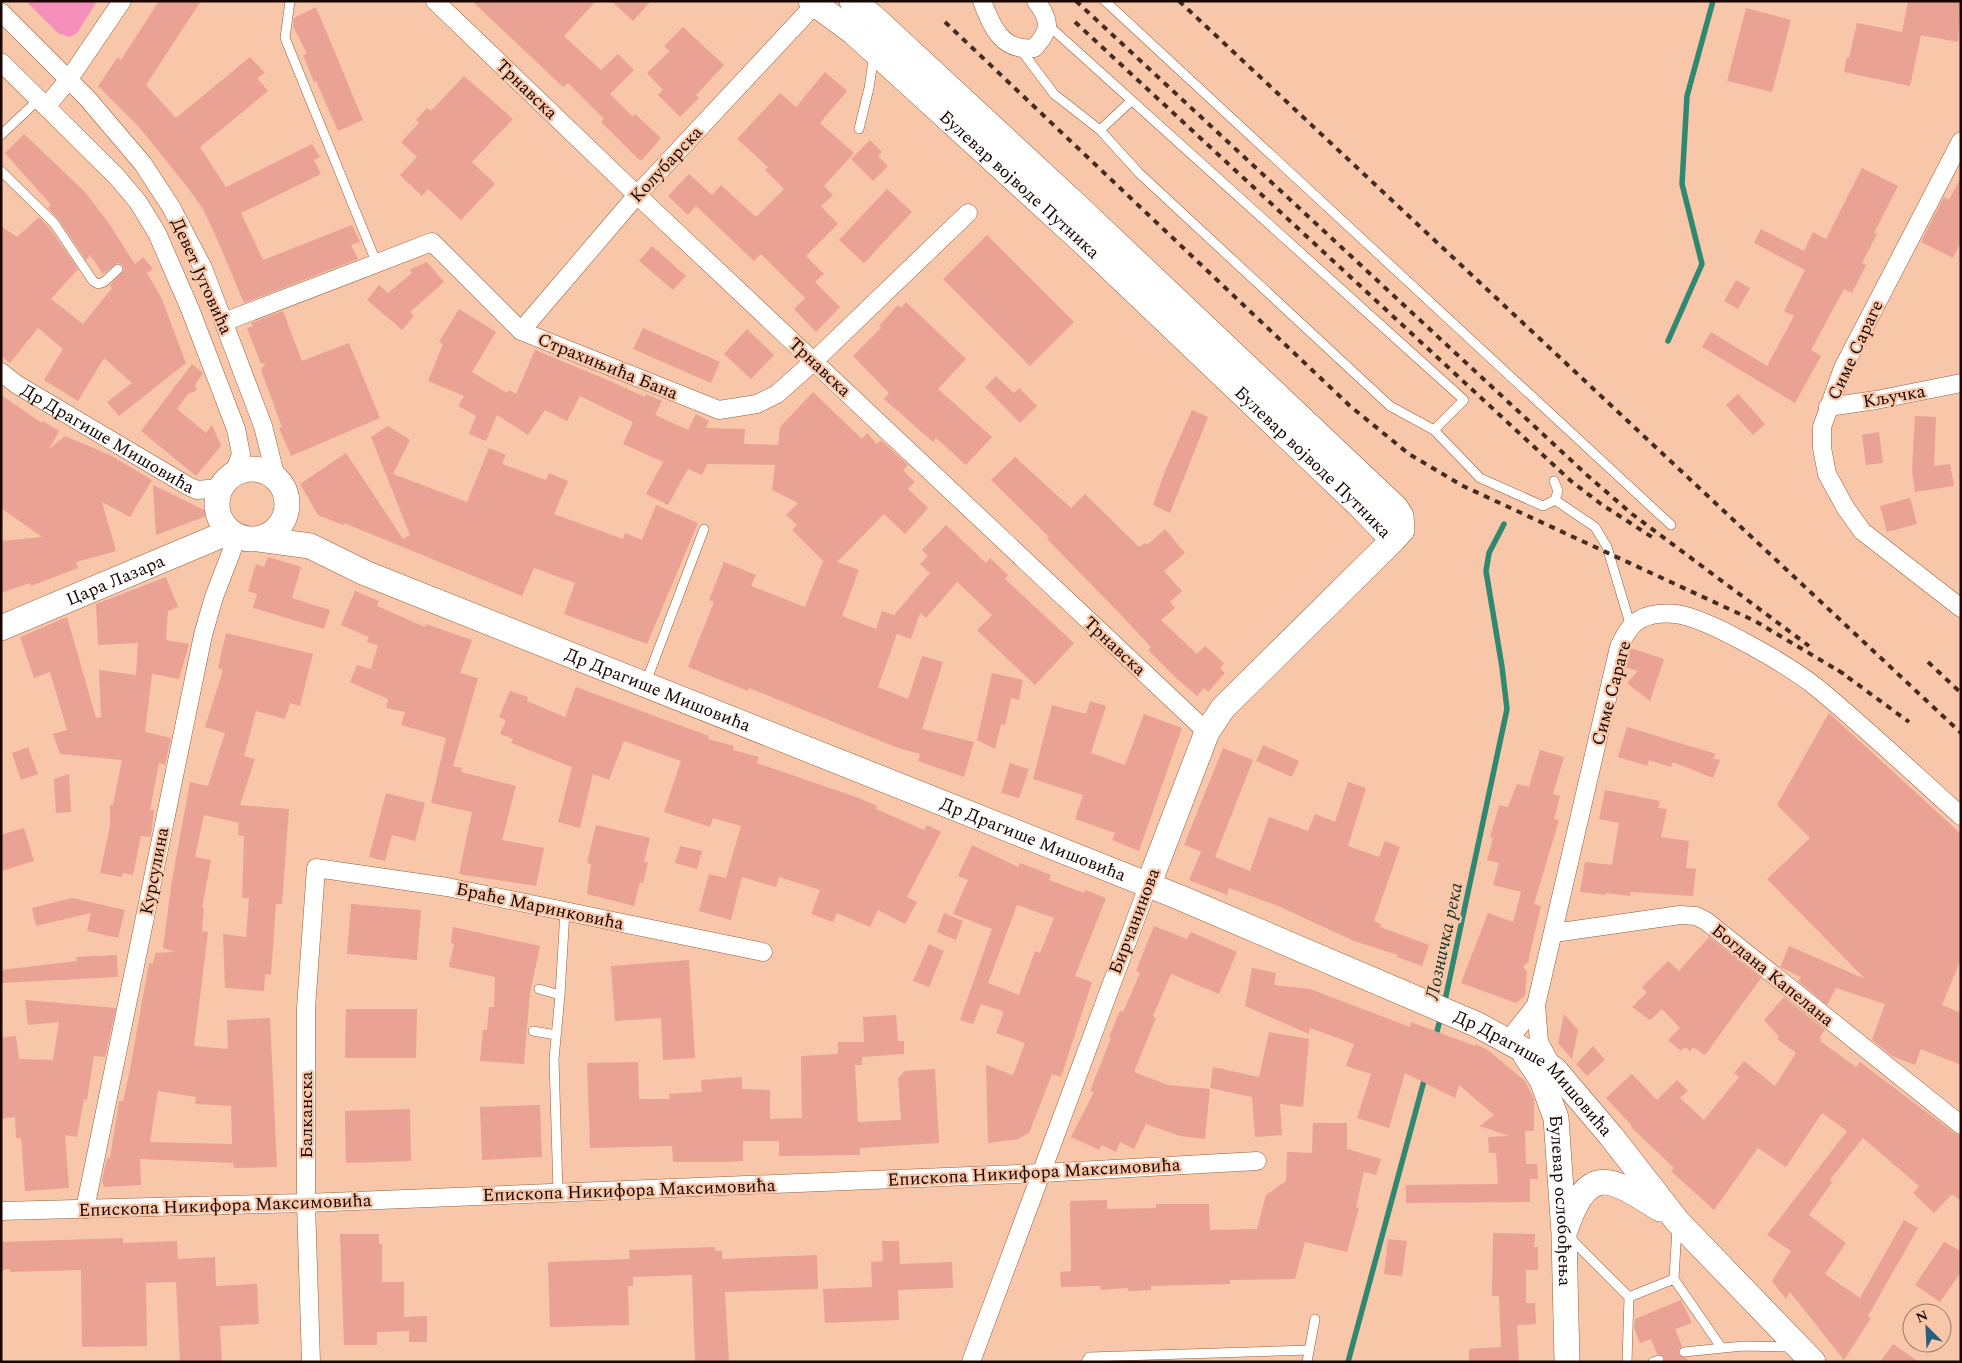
<svg xmlns="http://www.w3.org/2000/svg" width="1962" height="1363" font-family="Spectral,serif">
  <style>
    .green { fill: #f58ebb }
    .lines { fill: none; stroke-linecap: round; stroke-linejoin: round }
    .stream { stroke: #308871; stroke-width: 5.5 }
    .building { fill: #e9a293; fill-rule: evenodd }
    .lane-casing { stroke: #965f3c; stroke-width: 10 }
    .street-casing { stroke: #965f3c; stroke-width: 19 }
    .secondary-casing { stroke: #965f3c; stroke-width: 26 }
    .lane { stroke: #fff; stroke-width: 9 }
    .street { stroke: #fff; stroke-width: 18 }
    .secondary { stroke: #fff; stroke-width: 25 }
    .rail { stroke: #452b20; stroke-width: 4; stroke-dasharray: 6 6; stroke-linecap: butt }
    .labels { text-anchor: middle; stroke-width: 4.5; stroke-linejoin: round; paint-order: stroke }
    .street-label { font-size: 18px; fill: #1a0600; stroke: #f8c7a9 }
    .water-label { font-size: 19px; font-style: italic; fill: #163129; stroke: #f8c7a9 }
  </style>
  <rect width="100%" height="100%" fill="#f8c7a9"/>
  <path class="green" d="M26,1H97L77,33L70,37L58,33Z"/>
  <g class="lines">
    <path class="stream" d="M1668,341L1702,264L1682,184L1687,96L1713,1
      M1444,1005L1507,709L1502,667L1486,571L1489,553L1504,524
      M1435,1039L1441,1016
      M1348,1362L1425,1077"/>
  </g>
  <path class="building" d="M159,1H201L146,85L176,118L250,57L265,73L257,78L268,91L200,147L226,187L312,144L320,157L314,160L321,174L241,213L263,260L352,225L360,242L351,245L358,259L244,303L217,239L203,209L188,188L139,127L98,86L118,57L121,60Z
    M472,1H596L564,36L601,70L618,54L634,70L610,94L633,117L635,114L661,138L642,160L638,159L601,122L604,119L568,83L563,87Z
    M611,1H651L633,21Z
    M1908,1H1961L1958,42L1921,35L1910,86L1844,72L1847,57L1849,58L1857,23L1902,32Z
    M316,7L363,120L338,131L316,81L314,82L303,55L307,54L293,26L294,18Z
    M1746,8L1791,20L1772,92L1727,81Z
    M683,27L724,65L696,95L699,98L680,117L658,95L663,90L647,73L670,51L664,46Z
    M825,72L847,91L820,123L854,153L824,186L833,195L821,206L838,224L806,256L824,274L815,282L840,307L816,332L794,309L805,298L761,254L754,261L696,206L688,215L668,196L689,174L712,195L721,185L756,217L784,189L765,170L768,167L737,139L780,93L796,107Z
    M464,76L513,119L472,162L495,184L461,220L428,189L422,196L400,175L417,157L401,142L419,123L416,120L427,108L431,111Z
    M24,134L84,191L108,222L135,264L143,257L153,269L147,273L161,297L186,363L119,416L107,402L132,383L104,358L78,401L44,380L63,349L38,328L10,363L1,356V226L17,237L39,217L49,227L78,269L51,299L83,324L112,288L110,285L124,270L123,265L117,263L103,274L90,255L86,260L59,220L48,208L51,205L5,153Z
    M870,140L882,152L878,156L888,166L873,181L851,159Z
    M1862,168L1898,186L1874,233L1877,234L1862,263L1866,265L1852,293L1844,289L1811,350L1821,356L1795,403L1702,347L1711,332L1767,366L1794,316L1784,311L1805,270L1754,243L1761,229L1804,251L1813,232L1826,239Z
    M1961,177V242L1953,258L1921,242L1944,197L1949,200Z
    M887,189L912,212L864,263L839,240Z
    M987,235L1074,322L1030,366L943,279Z
    M652,246L686,276L673,290L639,261Z
    M427,262L444,282L410,312L414,316L402,330L367,300L379,285L388,293L412,273L409,270Z
    M1736,280L1750,288L1738,309L1724,301Z
    M906,302L966,359L938,389L992,437L966,465L936,438L933,442L884,399L889,393L853,356L881,328L879,326L898,305L901,308Z
    M459,309L496,332L472,372L507,393L509,390L516,394L535,350L610,381L645,397L646,394L662,401L655,415L688,430L696,414L709,421L706,428L745,429L744,444L778,445L780,427L813,392L862,439L867,433L877,444L881,440L908,465L903,470L915,482L908,489L928,508L905,534L884,514L837,562L859,570L842,616L876,629L882,611L894,615L930,573L920,564L928,556L922,550L946,525L986,563L990,558L1008,575L1005,579L1074,643L1035,685L977,630L992,615L957,582L926,618L920,613L911,639L897,634L878,687L908,699L922,656L943,662L922,729L974,742L964,777L918,761L920,754L898,748L749,688L748,691L688,667L714,602L709,600L724,562L756,575L751,586L805,607L823,561L792,530L797,525L786,515L798,503L772,490L775,465L707,464L702,475L688,469L668,505L646,494L663,462L623,444L633,422L580,396L567,421L545,410L528,435L497,415L486,441L469,434L476,416L458,406L464,396L428,381L443,344L439,342Z
    M283,311L302,361L349,343L380,418L291,456L279,428L282,427L261,370L266,362L261,364L247,328L253,326L251,323Z
    M643,328L720,362L711,383L633,349Z
    M747,329L774,355L751,379L724,354Z
    M192,364L203,373L195,385L197,390L188,394L177,409L206,433L212,425L221,446L196,476L141,431Z
    M996,376L1014,393L1019,388L1037,406L1020,423L985,387Z
    M1738,394L1765,424L1753,435L1726,405Z
    M1,395L42,423L43,421L59,431L49,449L65,436L110,455L152,480L130,517L102,502L116,551L76,562L78,568L31,586L30,583L1,593V541L42,537L1,508Z
    M1192,410L1208,417L1170,513L1153,505L1165,471Z
    M1915,416L1936,417L1934,466L1950,464L1954,486L1915,492L1912,470Z
    M388,426L410,440L393,474L467,502L489,448L506,455L502,464L546,480L549,473L568,481L554,514L598,530L623,539L625,533L642,540L656,505L698,523L647,644L564,614L575,583L534,568L522,596L344,523L343,525L318,515L300,484L346,453L403,539L410,535L371,437Z
    M1879,432L1883,463L1866,465L1862,435Z
    M1015,457L1071,508L1085,494L1139,547L1145,543L1147,545L1165,529L1185,553L1164,571L1182,591L1170,602L1175,608L1161,620L1197,654L1205,646L1224,663L1220,668L1225,673L1208,692L1204,688L1197,696L1176,678L1148,650L1151,647L1123,617L1047,539L1049,537L991,480Z
    M153,485L170,493L212,514L156,535Z
    M1910,498L1917,524L1887,532L1880,506Z
    M268,557L301,567L292,598L330,610L324,629L253,608L257,594L248,591L256,564L264,567Z
    M166,577L178,607L168,611L166,640L189,644L179,679L152,674L145,732L171,738L165,765L159,763L150,810H154L151,837L141,836L133,875L123,873L122,877L100,873L110,826V805H113L122,760L60,754L53,734L67,730L50,672L34,678L20,637L67,617L96,718L101,717L99,670L136,675L138,643L98,645L96,604Z
    M355,591L379,601L377,606L425,627L426,624L472,640L460,673L478,678L453,766L462,768L461,772L516,786L502,840L544,848L536,886L459,874L472,812L431,803L446,738L401,725L405,712L386,708L388,699L350,682L357,665L371,669L378,645L367,642L369,637L341,625Z
    M226,633L313,654L300,706L290,703L285,719L256,711L244,756L255,759L240,805L289,809L282,904H276L271,975L265,974L264,991L225,988L223,934L246,937L249,898H242L244,836L238,835L239,823L204,815L195,857L211,860L202,908H204L202,931L208,932L194,1046L228,1049L227,1020L270,1018L277,1167L234,1168L233,1163L140,1159L141,1185L104,1187L102,1181L107,1158H110L119,1101H123L129,1075L149,963L153,964L155,953L175,952L163,948L172,880L190,782L208,786L225,733L205,727L223,670L218,668ZM158,1091L196,1097L195,1104L231,1106L232,1144L150,1142Z
    M1630,648L1664,659L1650,701L1627,683L1638,671L1625,667Z
    M992,673L1023,680L1019,700L1011,698L1005,725L1001,724L995,749L977,740Z
    M576,687L709,736L708,739L734,746L733,750L759,757L757,763L859,798L877,806L876,809L924,830L927,825L941,832L907,897L917,902L905,924L878,910L870,927L837,913L833,922L811,914L820,890L779,877L776,887L742,877L731,920L699,911L709,874L726,878L741,826L713,818L710,827L664,812L681,761L624,741L609,780L593,774L580,828L558,822L572,767L511,743L513,739L500,734L506,720L499,717L510,691L528,697L527,701L565,717Z
    M1090,701L1106,706L1091,753L1125,765L1144,714L1182,728L1139,851L1112,840L1115,833L1075,819L1083,795L1033,779L1052,705L1086,714Z
    M1829,713L1961,834V959L1942,1005L1961,1013V1065L1921,1049L1915,1065L1892,1056L1872,1040L1885,1004L1836,988L1827,1005L1798,981L1801,977L1780,967L1789,946L1865,979L1767,879L1810,838L1777,805Z
    M1627,727L1716,754L1713,758L1720,760L1713,778L1673,762L1671,767L1649,760L1647,766L1618,757Z
    M1263,745L1299,761L1292,777L1256,761Z
    M28,747L38,774L21,780L12,753Z
    M1223,748L1253,760L1215,857L1250,871L1269,817L1308,831L1315,814L1335,822L1348,782L1366,788L1348,846L1379,857L1385,841L1400,847L1374,921L1381,924L1380,927L1429,945L1422,966L1397,957L1398,955L1354,941L1278,906L1229,888L1227,895L1189,880L1201,852L1207,854L1184,845Z
    M1540,750L1564,757L1553,794L1560,796L1554,819L1559,820L1534,904L1541,906L1528,962L1523,967L1527,971L1525,996L1516,1003L1461,983L1488,913L1513,922L1521,892L1493,885L1499,863L1487,860L1493,838L1490,837L1499,805L1508,807L1517,784L1529,787Z
    M1010,763L1029,769L1019,798L1001,793Z
    M69,774L71,812L56,813L54,779Z
    M1605,790L1660,801L1658,808L1667,809L1661,837L1689,841L1686,868L1696,869L1693,896L1631,892L1630,896L1606,893V895L1580,892L1585,862L1612,865L1619,823L1599,819Z
    M386,793L425,803L415,841L392,835L385,861L369,857Z
    M596,825L650,838L644,862H648L643,883L640,882L634,906L587,894L591,864L587,863Z
    M24,828L34,861L1,871V835Z
    M972,845L1018,867L1020,863L1051,875L1049,880L1084,893L1085,890L1106,898L1075,976L1092,982L1061,1077L1052,1074L1029,1133L1018,1139L988,1143L986,1065L1013,1075L1025,1043L996,1033L1003,1014L1002,1011L981,1004L973,1024L960,1020L992,929L953,914L968,880L958,876ZM1017,905L1054,918L1040,953L1035,951L1019,995L988,983Z
    M680,846L702,851L697,869L675,863Z
    M72,898L125,910L118,938L87,931L91,913L36,926L32,908Z
    M351,904L421,910L417,960L347,954Z
    M944,913L963,921L956,940L937,932Z
    M1154,926L1187,939L1191,932L1237,952L1219,994L1171,974L1153,1016L1156,1018L1134,1072L1168,1085L1210,1089L1205,1139L1180,1136L1146,1124L1134,1149L1120,1142L1116,1152L1102,1145L1099,1150L1071,1137L1094,1092L1090,1091L1111,1038L1109,1037L1120,1011L1123,1012L1140,973L1136,971Z
    M453,927L540,946L530,993L524,1064L480,1061L483,1030H487L489,1007H494L495,977L449,967L454,944L451,943Z
    M1709,937L1761,978L1705,1055L1693,1047L1690,1051L1685,1047L1681,1051L1668,1040L1680,1028L1662,1009L1650,1020L1632,1007L1647,992L1642,987L1668,961L1679,971Z
    M929,944L944,951L929,987L913,981Z
    M117,955L118,977L1,983V970L77,961L76,957Z
    M689,960L695,1058L663,1060L661,1018L615,1021L611,966Z
    M1252,968L1276,973L1274,985L1310,989L1410,1027L1411,1022L1475,1046L1476,1044L1489,1051L1525,1081L1534,1099V1131H1525L1526,1164H1537L1538,1179H1530V1202L1406,1203V1185L1498,1184L1496,1153H1489L1488,1137L1509,1136L1480,1126L1494,1115L1459,1085L1455,1098L1405,1073L1389,1128L1357,1118L1371,1074L1346,1066L1354,1044L1310,1028L1309,1034L1245,1006Z
    M1784,997L1825,1030L1819,1038L1822,1039L1820,1041L1856,1067L1860,1062L1954,1133L1961,1136V1201L1952,1194L1934,1213L1913,1193L1919,1186L1863,1138L1830,1180L1832,1182L1809,1215L1846,1243L1825,1274L1860,1298L1904,1220L1918,1228L1868,1316L1871,1318L1844,1360L1790,1292L1786,1299L1772,1281L1791,1251L1767,1235L1847,1131L1822,1113L1786,1167L1758,1148L1714,1210L1671,1171L1674,1168L1631,1127L1632,1126L1606,1098L1632,1074L1657,1100L1677,1080L1688,1091L1680,1098L1704,1120L1739,1077L1734,1073L1744,1061L1775,1086L1796,1053L1777,1039L1779,1037L1764,1020Z
    M25,1000L116,1008L105,1057L94,1056L87,1100L84,1099L77,1137L65,1135L69,1188L25,1191L21,1138H16L15,1117L1,1119V1038L16,1036L19,1059L53,1060L59,1022L28,1025Z
    M346,1009H417L416,1058H345Z
    M1564,1014L1578,1030L1572,1059L1558,1043Z
    M896,1015L898,1041H904V1054L862,1057V1065H855L858,1122L901,1120L898,1078L905,1071L935,1069L939,1143L860,1148V1155L779,1156V1141H743V1161L727,1162H673L672,1146L590,1148L587,1063L638,1062L639,1099H670L669,1094L702,1092L701,1080L742,1077V1089L770,1090V1119L802,1118L801,1056L838,1054V1042H864L863,1017Z
    M1269,1032L1309,1039L1303,1107L1280,1104L1282,1135L1255,1137L1252,1097L1210,1088L1213,1067L1259,1077Z
    M1593,1046L1605,1060L1587,1076L1576,1064Z
    M540,1105L542,1157L482,1160L480,1107Z
    M410,1109L411,1161L346,1163L345,1111Z
    M1313,1123H1347V1149L1381,1159L1376,1175L1364,1172L1356,1207L1359,1208L1347,1252L1305,1242L1295,1279L1230,1280V1284L1151,1286V1290L1128,1291V1288L1101,1290L1100,1286L1061,1287L1060,1272L1071,1271L1070,1201L1107,1200V1209L1156,1208V1204H1209L1210,1230L1257,1229L1266,1195L1286,1181L1287,1152L1312,1153Z
    M1493,1233L1535,1234L1534,1247H1538V1270H1526V1303H1535L1536,1324L1517,1325L1519,1362H1469V1349L1501,1347L1499,1296H1492Z
    M340,1234H379V1244H382V1282H404V1317L427,1316V1342H409V1331L377,1332V1345H344Z
    M123,1238V1243L177,1241L178,1259L215,1257L216,1286L257,1284L259,1324L220,1326L222,1362H180L176,1282L146,1283L147,1346L82,1347L81,1270L10,1272V1269L1,1270V1242Z
    M1388,1239L1407,1241L1402,1276L1384,1274Z
    M882,1241H899L900,1264L952,1262L953,1288L898,1290L899,1320L825,1323L823,1289L872,1287L871,1262L883,1261Z
    M1944,1242L1961,1251V1272L1940,1302L1915,1285Z
    M715,1247V1251H722V1259L817,1255L818,1289L725,1292L729,1362H695L692,1275L633,1277V1286H628L629,1325L550,1327L548,1262L630,1259L629,1250Z
    M1681,1300L1692,1323L1675,1329L1682,1346L1678,1350L1679,1355L1687,1358L1688,1362H1665L1663,1356L1657,1354L1651,1339L1640,1343L1634,1328L1635,1319Z
    M1893,1344L1919,1362H1880Z"/>
  <g class="lines">
    <defs>
      <path id="lane" d="M290,1L285,38L377,264
        M1105,1L1671,525
        M1048,25L1464,400L1434,430
        M1021,50L1054,94L1100,130L1139,173L1390,406L1434,430L1480,478L1543,506L1555,500L1558,491L1554,481
        M859,129L869,88L874,54
        M1100,130L1131,101
        M1,135L39,99
        M1,171L54,223L93,281L98,284L104,282L118,269
        M1555,500L1595,527L1607,547L1631,627
        M646,682L704,529
        M539,989L560,995L565,911
        M533,1031L556,1035
        M558,1192L554,1059L560,995
        M1677,1227L1674,1279L1721,1347
        M1568,1236L1629,1297L1627,1362
        M1629,1297L1674,1279
        M1684,1352L1743,1346L1793,1347
        M1086,1362L1089,1357L1309,1350
        M1307,1362L1315,1319
        M1653,1362L1659,1360"/>
      <g id="street">
        <path d="M435,1L637,195L1207,732"/>
        <path d="M982,1C992,27 1002,52 1034,48C1051,30 1051,21 1036,1"/>
        <path d="M1,12L87,98L143,164L171,207L203,268L263,426L276,478"/>
        <path d="M1,62L117,177L138,202L157,233L190,309L236,429L241,454L234,473"/>
        <path d="M46,107L69,79L122,1"/>
        <path d="M1961,141L1843,368L1822,427V448L1827,474L1845,507L1862,531L1961,608"/>
        <path d="M224,322L432,242L521,331L719,410L757,404L777,394L814,361L968,213"/>
        <path d="M521,331L637,195L818,1"/>
        <path id="s1" d="M1,372L16,384L188,486L197,490L219,488"/>
        <path d="M1828,407L1876,400L1961,383"/>
        <path d="M1554,933L1680,915L1696,916L1706,921L1961,1125"/>
        <path d="M1507,1042L1536,1005"/>
        <path d="M1552,1066L1539,1042L1536,1005L1619,647C1624,637 1629,626 1639,620C1649,614 1664,613 1676,614C1708,618 1790,666 1816,687C1866,728 1913,773 1961,816"/>
        <path d="M85,1209L203,635L214,597L237,537"/>
        <path d="M1,1211L306,1203L1042,1173L1257,1161"/>
        <path d="M311,1362L306,1203V1008L316,868L447,887L763,952"/>
        <path d="M971,1362L1148,886"/>
      </g>
      <g id="secondary">
        <path id="s2" d="M811,1L853,32L1083,242L1358,504L1393,540"/>
        <path d="M852,1L872,16L1077,206L1396,508L1401,516L1402,530L1393,540L1223,708L1207,732L1148,886"/>
        <circle cx="252" cy="504" r="35"/>
        <path id="s3" d="M259,539L310,546L365,573L1181,898L1478,1025L1540,1059L1555,1070L1611,1136L1678,1222L1813,1362"/>
        <path id="s4" d="M1,628L229,532"/>
        <path id="s5" d="M1526,1056L1542,1080L1556,1118L1564,1233L1567,1362"/>
        <path d="M1566,1228C1589,1161 1612,1179 1660,1209"/>
      </g>
    </defs>
    <use href="#lane" class="lane-casing"/>
    <use href="#street" class="street-casing"/>
    <use href="#secondary" class="secondary-casing"/>
    <use href="#lane" class="lane"/>
    <use href="#street" class="street"/>
    <use href="#secondary" class="secondary"/>
    <path class="rail" d="M1076,1L1588,476L1632,514L1809,646
      M1179,1L1961,733
      M945,22L1350,406L1409,454L1463,486L1755,621L1844,674
      M1075,22L1571,481L1601,504L1655,539
      M1928,662L1961,693
      M1838,670L1909,722"/>
  </g>
  <g class="labels">
    <g class="street-label">
      <text transform="translate(527 89) rotate(44)" y="6">Трнавска</text>
      <text transform="translate(666 164) rotate(-47)" y="6">Колубарска</text>
      <text dy="6" stroke="none"><textPath href="#s2" startOffset="278">Булевар војводе Путника</textPath></text>
      <text transform="translate(202 276) rotate(66)" y="6">Девет Југовића</text>
      <text transform="translate(1855 350) rotate(-65)" y="6">Симе Сараге</text>
      <text transform="translate(608 366) rotate(22)" y="6">Страхињића Бана</text>
      <text transform="translate(820 367) rotate(43)" y="6">Трнавска</text>
      <text transform="translate(1894 396) rotate(-10)" y="6">Кључка</text>
      <text dy="6" stroke="none"><textPath href="#s1" startOffset="126">Др Драгише Мишовића</textPath></text>
      <text dy="6" stroke="none"><textPath href="#s2" startOffset="682">Булевар војводе Путника</textPath></text>
      <text dy="6" stroke="none"><textPath href="#s4" startOffset="124">Цара Лазара</textPath></text>
      <text transform="translate(1115 646) rotate(43)" y="6">Трнавска</text>
      <text dy="6" stroke="none"><textPath href="#s3" startOffset="428">Др Драгише Мишовића</textPath></text>
      <text transform="translate(1611 693) rotate(-75)" y="6">Симе Сараге</text>
      <text dy="6" stroke="none"><textPath href="#s3" startOffset="832">Др Драгише Мишовића</textPath></text>
      <text transform="translate(154 871) rotate(-79)" y="6">Курсулина</text>
      <text transform="translate(540 906) rotate(12)" y="6">Браће Маринковића</text>
      <text transform="translate(1134 921) rotate(-69)" y="6">Бирчанинова</text>
      <text transform="translate(1773 975) rotate(39)" y="6">Богдана Капелана</text>
      <text dy="6" stroke="none"><textPath href="#s3" startOffset="1388">Др Драгише Мишовића</textPath></text>
      <text transform="translate(306 1115) rotate(-90)" y="6">Балканска</text>
      <text transform="translate(1034 1172) rotate(-3)" y="6">Епископа Никифора Максимовића</text>
      <text transform="translate(629 1190) rotate(-2)" y="6">Епископа Никифора Максимовића</text>
      <text dy="6" stroke="none"><textPath href="#s5" startOffset="152">Булевар ослобођења</textPath></text>
      <text transform="translate(225 1205) rotate(-2)" y="6">Епископа Никифора Максимовића</text>
    </g>
    <g class="water-label">
      <text transform="translate(1443 941) rotate(-78)" y="7">Лозничка река</text>
    </g>
  </g>
  <rect width="1962" height="1363" fill="none" stroke="#1a0600" stroke-width="5"/>
  <g transform="translate(1927 1328) rotate(336)"><circle r="24" fill="#f8c7a9" stroke="#9f7a65"/>
  <path d="M0-4L9 19L0 12L-9 19Z" fill="#275e79"/>
  <text y="-8" font-size="14" font-weight="bold" text-anchor="middle" fill="#1a0600">N</text>
  </g>
</svg>
